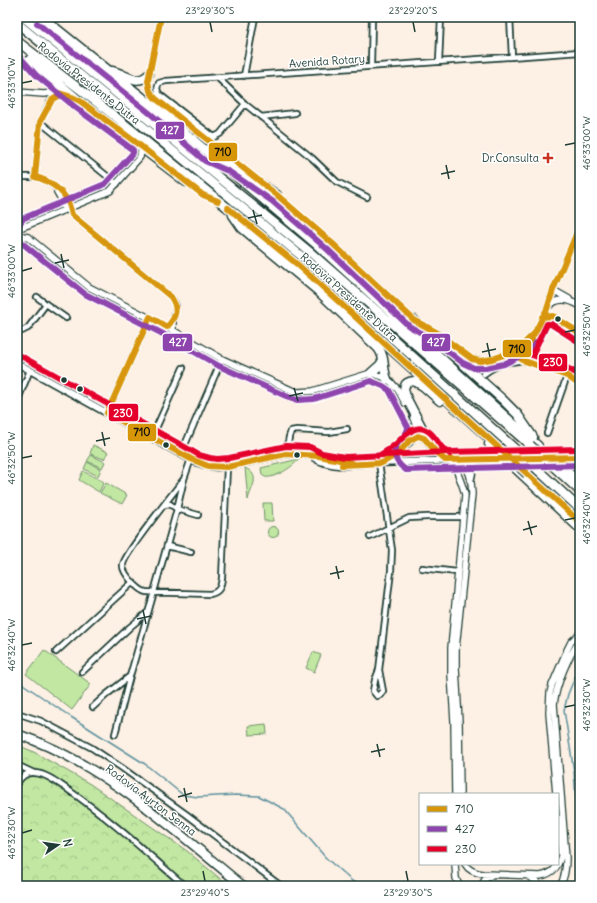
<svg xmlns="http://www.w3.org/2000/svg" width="597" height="903" font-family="Delius,sans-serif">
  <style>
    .green { fill: #c1e7a2; stroke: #70926b }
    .park { fill: url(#park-crowns); stroke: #70926b }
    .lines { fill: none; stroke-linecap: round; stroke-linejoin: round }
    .stream { stroke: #5d929f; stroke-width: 1.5 }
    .secondary-tunnel { stroke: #d1ccc1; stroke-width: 6; stroke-dasharray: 6 3; stroke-linecap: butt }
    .minor-casing { stroke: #1f3d34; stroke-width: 8 }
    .tertiary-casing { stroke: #1f3d34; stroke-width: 8 }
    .secondary-casing { stroke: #1f3d34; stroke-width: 9 }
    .motorway-casing { stroke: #1f3d34; stroke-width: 11 }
    .minor { stroke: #fff; stroke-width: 4.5 }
    .tertiary { stroke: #fff; stroke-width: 5.5 }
    .secondary { stroke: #fff; stroke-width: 6 }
    .motorway { stroke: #fff; stroke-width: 8 }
    .motorway-bridge-casing { stroke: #1f3d34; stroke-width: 11; stroke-linecap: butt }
    .motorway-bridge { stroke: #fff; stroke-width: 8 }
    .bus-1-casing { stroke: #fff; stroke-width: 9 }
    .bus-2-casing { stroke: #fff; stroke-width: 9 }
    .bus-3-casing { stroke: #fff; stroke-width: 9 }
    .bus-1 { stroke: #d79608; stroke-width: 6 }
    .bus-2 { stroke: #8e44ad; stroke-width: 6 }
    .bus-3 { stroke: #e4002b; stroke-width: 6 }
    .ticks { fill: none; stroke: #1f3d34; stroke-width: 1.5 }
    .poi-dot { fill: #c8321e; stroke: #fff; stroke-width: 1.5 }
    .bus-dot { fill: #1f3d34; stroke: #fff; stroke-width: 1.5 }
    .labels { text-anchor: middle; stroke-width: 3; stroke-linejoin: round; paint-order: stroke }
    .street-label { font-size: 11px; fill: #1f3d34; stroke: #fff }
    .poi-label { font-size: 11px; fill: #1f3d34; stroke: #fff; text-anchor: end }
    .line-badge { stroke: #fff; stroke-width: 1.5 }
    .badge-label { font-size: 11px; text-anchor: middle; font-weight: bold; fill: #fff }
    .pale-badge-label { font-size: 11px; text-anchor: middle; font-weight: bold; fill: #111 }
    .neatline { fill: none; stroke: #1f3d34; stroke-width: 1.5 }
    .ticks-label { font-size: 10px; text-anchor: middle; fill: #1f3d34 }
  </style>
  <defs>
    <pattern id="park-crowns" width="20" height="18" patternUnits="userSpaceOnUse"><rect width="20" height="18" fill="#c1e7a2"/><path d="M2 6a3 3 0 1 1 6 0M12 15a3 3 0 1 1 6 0" fill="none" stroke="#a5c78c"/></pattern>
  </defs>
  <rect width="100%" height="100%" fill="#fdf0e4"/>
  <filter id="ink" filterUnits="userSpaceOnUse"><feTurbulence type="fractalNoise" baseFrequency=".025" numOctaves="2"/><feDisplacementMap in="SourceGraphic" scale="8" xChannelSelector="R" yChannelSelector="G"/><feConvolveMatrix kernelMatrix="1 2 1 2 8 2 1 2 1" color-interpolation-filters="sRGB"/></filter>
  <g filter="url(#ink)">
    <path class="green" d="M93,445L108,452L104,459L90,454Z
      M91,455L105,462L102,468L87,461Z
      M299,459C293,467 274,479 265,477L262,475L261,468Z
      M87,462L101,469L98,476L84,469Z
      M245,468C262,476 251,487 248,500Z
      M83,471L104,482L99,492L79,480Z
      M106,483L127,495L122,504L100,493Z
      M263,503H272L273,521H264Z
      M267.5 532a5.5 5.5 0 1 1 11 0a5.5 5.5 0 1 1-11 0Z
      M44,650L91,684L72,710L26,674Z
      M313,652L321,655L314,672L306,668Z
      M266,724L267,734L249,735L248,726Z"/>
    <path class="park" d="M17,745L32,751L90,784L187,851L229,886H17Z"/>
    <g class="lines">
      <path class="stream" d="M580,665L568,694L564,710L574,772L578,827L580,850
        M17,680L71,717L145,764L183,795L198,797L236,795L259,796L284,809L326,858L352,881L361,886"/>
      <path class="secondary-tunnel" d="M510,459L568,458"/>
      <defs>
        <path id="minor" d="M510,17L512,57
          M439,62L441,17
          M371,66L372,17
          M244,76L255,17
          M218,78L245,104L312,158L337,182L367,197
          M245,104L220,134L214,137L160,95C157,91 156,88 159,83L166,81L580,52
          M261,117L295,113
          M40,122L117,184
          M17,177H35
          M37,297L46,304
          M17,331H22L28,328L46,304L66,318
          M484,374C494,366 505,362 518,361
          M17,402L30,370
          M107,413L150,317
          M547,433L567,376
          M152,437L183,368
          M181,454L222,359
          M286,454L289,437L291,431L297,430L329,432L347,429
          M184,479C175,491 123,555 123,565C122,573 139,591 146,592L210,594C220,592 221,586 222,578L227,467
          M164,505L170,504L177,509L198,515
          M370,537L409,518L427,517H462
          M167,546L191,552
          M422,568L457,572
          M56,652L133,582
          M379,670L383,691L380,695L377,696L373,691L375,680L379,670L391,571L392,550L379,463
          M82,672L130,627L148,612
          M93,707L106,695L130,676
          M17,713L41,721L92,748L122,768L186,814L281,886
          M115,734L130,676L154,592L177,509L184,479L191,459
          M17,765L34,773
          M17,783C21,777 27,772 35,773C47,774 58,783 67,789C109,818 147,853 185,886"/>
        <path id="tertiary" d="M161,17L148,81L150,91L155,98L239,165
          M17,56L51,82L57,90
          M17,92L44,94L51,93
          M59,93L74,98
          M53,96L40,122L35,177C46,179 61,190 67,200C70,205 70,210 72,215L171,297C179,307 175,309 173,320C173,323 173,327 173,330
          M57,192L61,199L66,210
          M274,193L332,243L414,320L436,332L467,356L472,359L480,361L492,359L501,356L519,348L534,334L547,309L553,290L580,225
          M17,229L28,225L110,191L140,157L142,147
          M19,238L23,236L28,237L89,287L167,327L222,359L289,389L298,392L313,391L371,373L383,377L391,382L398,390L405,403
          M553,290L569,299
          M548,307C557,297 569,299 580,306
          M502,356C526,361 561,370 580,385
          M522,360L521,359V356L526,348L532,338
          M413,418C416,425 418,431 413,438
          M568,458L580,468
          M445,460C448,461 451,463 453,465C457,469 464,490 465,495L451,648V674L454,721L455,794
          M460,794L459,722L456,668V648L472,494C471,479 471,471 460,460
          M556,794L549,713L550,693L552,685L567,650L571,642L580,633
          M455,864L456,878L459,886
          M465,864C469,871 475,873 483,874L540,876C552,874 558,868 561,856L558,818
          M529,877L536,881L539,886
          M482,886C483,880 487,877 492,875
          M560,886C565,878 566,868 566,858L554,704C556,686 568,655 580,641"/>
        <path id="secondary" d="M17,363L181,454L196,462L208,466L217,467L230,466L286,454H297L319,456L345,461L354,464
          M488,444L580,530
          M311,455C319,464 343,467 354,464C403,462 452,460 502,459
          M568,458L580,457
          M384,462C390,458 396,454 402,449C409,444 416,430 425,439C433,446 435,454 445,460
          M471,478L473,468L477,459"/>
        <path id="motorway" d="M23,17L310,252L530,445
          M42,17L157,109L317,245L538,446
          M17,23L305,259L515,449
          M17,41L116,117L298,265L504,452
          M31,58L42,69L80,101L186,182
          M112,71C126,74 137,87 149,74
          M218,158L232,164L277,195
          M233,215L242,228L318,291L378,348C386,357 382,368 387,379
          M414,320L502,399L518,415L533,437
          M371,373L380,365L383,360
          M433,449L407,399C403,389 402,382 414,381L423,386L440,401
          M561,466L580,483
          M554,467L580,491
          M538,470L580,509
          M527,474L580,522
          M17,734C103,763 174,830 243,886"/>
      </defs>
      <use href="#minor" class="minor-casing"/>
      <use href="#tertiary" class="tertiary-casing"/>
      <use href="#secondary" class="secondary-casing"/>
      <use href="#motorway" class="motorway-casing"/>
      <use href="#minor" class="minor"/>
      <use href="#tertiary" class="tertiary"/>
      <use href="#secondary" class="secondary"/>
      <use href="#motorway" class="motorway"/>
      <defs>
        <path id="motorway-bridge" d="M530,445L554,467
          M515,449L538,470
          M504,452L527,474"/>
      </defs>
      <use href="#motorway-bridge" class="motorway-bridge-casing"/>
      <use href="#motorway-bridge" class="motorway-bridge"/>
      <defs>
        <path id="bus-1" d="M161,17L148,81L150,91L155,98L277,195L332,243L414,320L436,332L472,359L480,361L492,359L501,356L519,348L534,334L547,309L553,290L580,225
          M218,201L203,195L142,147L80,101L72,97L59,93L57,97L52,100L40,122L35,177C48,180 63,190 68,202C70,206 71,211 72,215L171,297C179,309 176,317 167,327L150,317L107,413L191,459L208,466L227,467L286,454L319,456L345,461L354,464
          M228,208L298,265L316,281L580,522
          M542,317L553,316L580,333
          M532,339L521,356V359L522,360L567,376L580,385
          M342,465L382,463L394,456L403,448L409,441L418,436L424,438L436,452L445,460L580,457"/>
        <path id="bus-2" d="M37,23L152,115L205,161L228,171L272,201L327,249L409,326L432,339L463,363L474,368H486L504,364L518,357L529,350L540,339L547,324H551L576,340
          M17,54L36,75L75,107L133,150V153L105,184L24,218C16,225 17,234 22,243L85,294L163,334L219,366L286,396L297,400L314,399L371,381L383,386L389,390L408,427C408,434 402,437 398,443C390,453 397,464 406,470L580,465"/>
        <path id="bus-3" d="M576,340L551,324H547L532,355L563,366L580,375
          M21,356L185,447L199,455L210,458L217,459L229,458L286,446L310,447L322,453L345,457L445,452L580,449
          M378,456C385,452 393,447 399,441C407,434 416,423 428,431C434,435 436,440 440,445C443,449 446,451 450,454"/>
      </defs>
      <use href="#bus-1" class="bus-1-casing"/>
      <use href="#bus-2" class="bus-2-casing"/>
      <use href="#bus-3" class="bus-3-casing"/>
      <use href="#bus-1" class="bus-1"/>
      <use href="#bus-2" class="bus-2"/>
      <use href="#bus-3" class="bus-3"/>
    </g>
  </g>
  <path class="ticks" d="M210,22L212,32M413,22L415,32M22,83L32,81M565,145L575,143M446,165L449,179M441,174L455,171M253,210L257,224M248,218L262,215M61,254L64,268M55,263L69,260M22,271L32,268M565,332L575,330M487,343L490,357M482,352L496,349M294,388L298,401M289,396L303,393M102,432L105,446M96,441L110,438M22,458L32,456M565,520L575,518M528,521L532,535M523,530L537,526M336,566L339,579M330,574L344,571M143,610L146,624M137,619L151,616M22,645L32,643M565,707L575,705M377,744L380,757M371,752L385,749M184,788L187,802M178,797L192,793M22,833L32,830M203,871L205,881M406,871L408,881"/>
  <path class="poi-dot" d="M546 152h4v4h4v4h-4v4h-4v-4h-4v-4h4z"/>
  <g class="bus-dot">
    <circle cx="558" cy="319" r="3.5"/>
    <circle cx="64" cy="380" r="3.5"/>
    <circle cx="80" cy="389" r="3.5"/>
    <circle cx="166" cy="445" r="3.5"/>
    <circle cx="297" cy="455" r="3.5"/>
  </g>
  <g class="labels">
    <g class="street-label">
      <text transform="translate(327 61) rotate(-4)" y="4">Avenida Rotary</text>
      <text transform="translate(89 83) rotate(38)" y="4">Rodovia Presidente Dutra</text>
      <text transform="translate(349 297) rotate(42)" y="4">Rodovia Presidente Dutra</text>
      <text transform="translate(151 800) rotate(37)" y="4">Rodovia Ayrton Senna</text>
    </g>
    <g class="poi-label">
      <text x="539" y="162">Dr.Consulta</text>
    </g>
  </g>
  <g class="line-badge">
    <rect x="155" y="121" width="30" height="19" rx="4" fill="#8e44ad"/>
    <rect x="208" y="142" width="30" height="20" rx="4" fill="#d79608"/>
    <rect x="421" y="333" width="30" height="19" rx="4" fill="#8e44ad"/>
    <rect x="162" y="333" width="31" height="19" rx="4" fill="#8e44ad"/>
    <rect x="502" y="339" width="30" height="19" rx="4" fill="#d79608"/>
    <rect x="538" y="353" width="30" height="19" rx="4" fill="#e4002b"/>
    <rect x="108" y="403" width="31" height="19" rx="4" fill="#e4002b"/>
    <rect x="127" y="423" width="30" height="19" rx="4" fill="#d79608"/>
  </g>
  <g class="badge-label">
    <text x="170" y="134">427</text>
    <text x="436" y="346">427</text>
    <text x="178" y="346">427</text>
    <text x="553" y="366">230</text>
    <text x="123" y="417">230</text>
  </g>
  <g class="pale-badge-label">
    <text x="223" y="156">710</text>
    <text x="517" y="353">710</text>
    <text x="142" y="436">710</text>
  </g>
  <rect width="597" height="903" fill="none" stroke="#fff" stroke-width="44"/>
  <rect x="419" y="793" width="140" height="72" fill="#ffffff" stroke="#a5b1ae"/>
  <rect x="427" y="806" width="20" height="6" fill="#d79608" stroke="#a5b1ae"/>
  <text x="455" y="813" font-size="12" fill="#1f3d34">710</text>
  <rect x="427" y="826" width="20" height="6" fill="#8e44ad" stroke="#a5b1ae"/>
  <text x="455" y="833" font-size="12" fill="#1f3d34">427</text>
  <rect x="427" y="846" width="20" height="6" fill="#e4002b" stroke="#a5b1ae"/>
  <text x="455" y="853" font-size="12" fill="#1f3d34">230</text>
  <g transform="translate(58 845) rotate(77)" stroke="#ffffff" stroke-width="3" paint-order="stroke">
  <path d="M0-3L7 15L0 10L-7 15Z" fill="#1f3d34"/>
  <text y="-6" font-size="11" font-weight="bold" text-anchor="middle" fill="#1f3d34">N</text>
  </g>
  <rect x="22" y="22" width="553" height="859" class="neatline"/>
  <g class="ticks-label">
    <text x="210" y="14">23°29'30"S</text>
    <text x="413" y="14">23°29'20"S</text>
    <text transform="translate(11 83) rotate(-90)" y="4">46°33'10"W</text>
    <text transform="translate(586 143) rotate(-90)" y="4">46°33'00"W</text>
    <text transform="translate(11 271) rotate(-90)" y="4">46°33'00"W</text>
    <text transform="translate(586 330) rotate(-90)" y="4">46°32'50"W</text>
    <text transform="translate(11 458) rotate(-90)" y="4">46°32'50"W</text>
    <text transform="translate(586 518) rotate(-90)" y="4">46°32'40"W</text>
    <text transform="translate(11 645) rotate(-90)" y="4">46°32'40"W</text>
    <text transform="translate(586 705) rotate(-90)" y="4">46°32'30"W</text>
    <text transform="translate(11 833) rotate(-90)" y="4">46°32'30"W</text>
    <text x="205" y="896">23°29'40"S</text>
    <text x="408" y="896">23°29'30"S</text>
  </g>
</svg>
